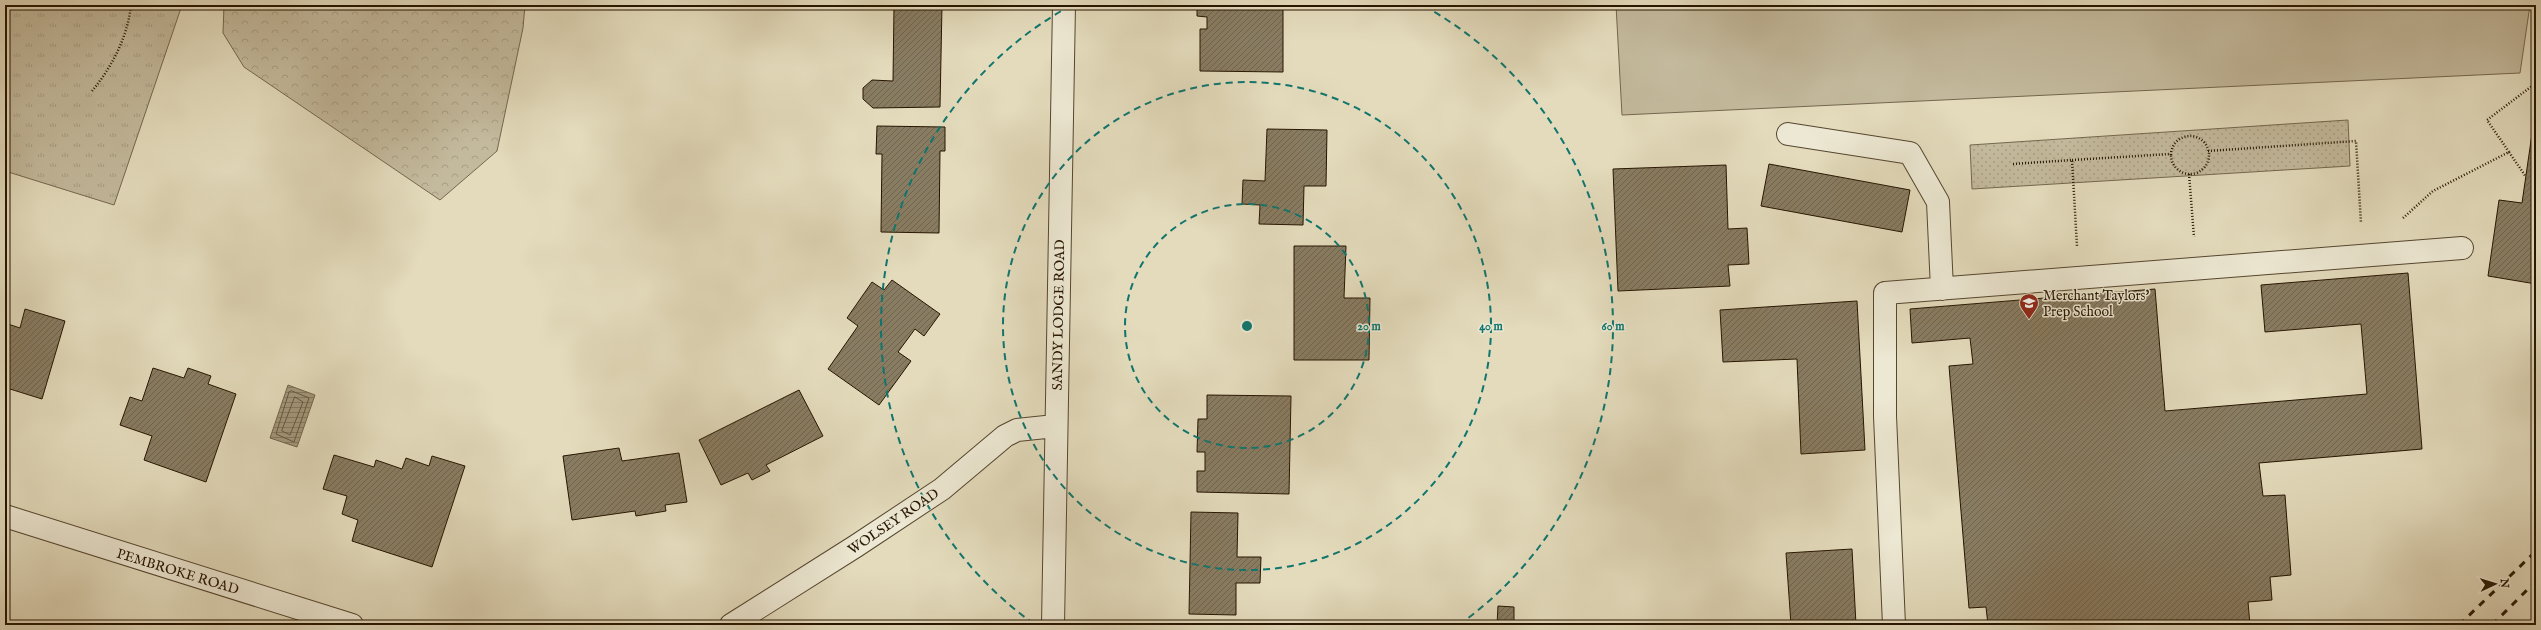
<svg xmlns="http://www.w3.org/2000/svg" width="2541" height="630" font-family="'IM FELL English',serif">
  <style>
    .grass { fill: url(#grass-tufts); stroke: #74674e }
    .forest { fill: url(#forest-crowns); stroke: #74674e }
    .park { fill: #c3b99c; stroke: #74674e }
    .garden { fill: url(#garden-dots); stroke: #74674e }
    .water { fill: url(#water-rules); stroke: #71644a }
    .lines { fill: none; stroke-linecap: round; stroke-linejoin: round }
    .shore { stroke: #64563e; stroke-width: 1 }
    .building { fill: url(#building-hatch); stroke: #261500 }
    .minor-casing { stroke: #55462f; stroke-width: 24 }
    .path { stroke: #261500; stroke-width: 2.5; stroke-dasharray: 1 2; stroke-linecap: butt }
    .minor { stroke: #ede8d3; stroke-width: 22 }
    .rail { stroke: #261500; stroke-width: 3; stroke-dasharray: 7 7; stroke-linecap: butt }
    .ring { fill: none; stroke: #0f766e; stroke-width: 2; stroke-dasharray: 7 5 }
    .labels { text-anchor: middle; stroke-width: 3; stroke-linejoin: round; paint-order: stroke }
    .poi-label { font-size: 14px; fill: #261500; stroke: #ede8d3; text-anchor: start }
    .street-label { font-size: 14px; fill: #261500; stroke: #ede8d3 }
    .centre { fill: #0f766e; stroke: #ede8d3; stroke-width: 2 }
    .ring-label { font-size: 12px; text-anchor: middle; font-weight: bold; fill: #0f766e; stroke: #ede8d3; stroke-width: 3; stroke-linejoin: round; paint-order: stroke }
  </style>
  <defs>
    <pattern id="grass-tufts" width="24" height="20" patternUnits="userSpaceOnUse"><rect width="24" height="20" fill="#c3b99c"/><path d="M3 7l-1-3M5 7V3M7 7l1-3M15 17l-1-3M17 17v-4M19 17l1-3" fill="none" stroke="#a79e85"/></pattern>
    <pattern id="forest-crowns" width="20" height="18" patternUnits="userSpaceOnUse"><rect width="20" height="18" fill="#c3b99c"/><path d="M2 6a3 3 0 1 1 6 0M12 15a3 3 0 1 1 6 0" fill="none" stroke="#a79e85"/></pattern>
    <pattern id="garden-dots" width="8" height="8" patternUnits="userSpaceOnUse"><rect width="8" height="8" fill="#c3b99c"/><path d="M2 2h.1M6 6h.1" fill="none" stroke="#a79e85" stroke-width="1.8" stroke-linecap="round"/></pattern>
    <pattern id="water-rules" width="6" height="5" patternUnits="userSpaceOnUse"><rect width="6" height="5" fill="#a3987c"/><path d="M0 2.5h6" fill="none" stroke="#857b63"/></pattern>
    <pattern id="building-hatch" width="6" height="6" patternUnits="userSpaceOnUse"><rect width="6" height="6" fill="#887c62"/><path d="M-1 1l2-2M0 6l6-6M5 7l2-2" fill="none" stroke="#6f644e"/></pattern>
  </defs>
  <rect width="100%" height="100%" fill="#e3dbbc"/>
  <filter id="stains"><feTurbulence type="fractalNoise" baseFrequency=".005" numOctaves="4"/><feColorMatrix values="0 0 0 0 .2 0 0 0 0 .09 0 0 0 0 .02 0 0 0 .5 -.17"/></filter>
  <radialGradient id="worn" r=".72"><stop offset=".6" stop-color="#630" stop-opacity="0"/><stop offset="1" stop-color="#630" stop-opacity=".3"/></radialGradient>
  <path class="grass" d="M5,5H182L114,205L5,171Z"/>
  <path class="forest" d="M224,5H525L523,28L497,151L440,200L244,67L223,33Z"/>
  <path class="park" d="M1616,5H2530L2520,73L1622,115Z"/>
  <path class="garden" d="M2348,120L2350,166L1972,189L1970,145Z"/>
  <path class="water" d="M288,385L315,395L297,447L270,438Z"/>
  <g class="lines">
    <path class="shore" d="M292,391L309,398L294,442L276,434L289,392Z
      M295,397L303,402L290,435L282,431Z"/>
  </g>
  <path class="building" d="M894,5H942L940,107L873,108L863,99V88L872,80L893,81Z
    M1197,5H1283V72L1200,71V29H1207V17L1197,16Z
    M2536,106V284L2488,276L2499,200L2522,203Z
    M877,126L945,127V151H940L939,233L881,232L882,154H876Z
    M1267,129L1327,130L1326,186H1304L1303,225L1259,224L1260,205L1242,204L1243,180L1265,181Z
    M1769,164L1910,190L1902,232L1761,206Z
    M1726,165L1728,229L1747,228L1749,264L1728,265L1730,286L1618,291L1613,169Z
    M1294,246H1346L1344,298H1370L1369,360H1294Z
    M2408,273L2422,449L2259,463L2263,496L2285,495L2291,575L2270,577L2272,600L2248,602L2250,625H1988L1986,607L1969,608L1949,366L1973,364L1970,338L1912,343L1910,309L2155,289L2165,411L2367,394L2361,324L2265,332L2261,285Z
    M892,280L940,314L924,336L915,329L898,352L911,361L879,405L828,369L858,326L847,318L872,282L884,290Z
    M1857,301L1865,450L1801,454L1797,359L1723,362L1720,310Z
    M25,309L65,321L42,399L10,389L8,396L5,395V323L20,328Z
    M153,368L184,378L188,368L211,376L208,384L236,394L206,482L144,460L152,436L120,425L130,397L142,401Z
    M799,390L823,436L766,465L770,471L752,480L748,473L721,485L699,440Z
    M1207,395L1291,396L1289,494L1197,492V471H1205V452H1197L1198,419H1207Z
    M619,448L622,461L679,453L687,502L665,505L666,511L636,516L635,511L572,520L563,456Z
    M334,455L374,467L376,460L402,469L406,458L429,466L432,456L465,466L432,567L352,541L358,520L342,514L347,496L323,489Z
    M1191,512L1238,513L1237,557H1261L1260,583H1236V615L1189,614Z
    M1852,549L1856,625H1791L1786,553Z
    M1498,606L1514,607V625H1497Z"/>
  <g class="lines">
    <defs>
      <path id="minor" d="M1788,134L1910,153L1938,202L1942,289
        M5,516L352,625
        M731,625L856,546L942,489L1005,436L1017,430L1055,426
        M1053,625L1064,5
        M1894,625L1885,416V293L2462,248"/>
    </defs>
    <use href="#minor" class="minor-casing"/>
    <path class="path" d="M92,91C112,67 128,36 131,5
      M2171 155a19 19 0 1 1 38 0a19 19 0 1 1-38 0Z
      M2208,151L2356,141L2361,223
      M2509,152L2487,120L2536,83
      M2072,160L2170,154
      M2013,164L2072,160L2077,246
      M2189,174L2194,237
      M2403,218L2433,191L2509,152L2526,177"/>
    <use href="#minor" class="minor"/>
    <path class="rail" d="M2459,625L2536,551
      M2492,625L2536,581"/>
  </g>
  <g class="ring">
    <circle cx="1247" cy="326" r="122"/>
    <circle cx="1247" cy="326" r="244"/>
    <path d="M1034 624A366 366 0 0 1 1070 6M1424 6A366 366 0 0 1 1460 624"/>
  </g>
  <defs>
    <symbol id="school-pin" viewBox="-11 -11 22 30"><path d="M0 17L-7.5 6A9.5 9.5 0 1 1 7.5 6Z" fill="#8f2418" stroke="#ede8d3"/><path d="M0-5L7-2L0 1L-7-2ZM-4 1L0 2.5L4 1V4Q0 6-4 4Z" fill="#fff"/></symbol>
  </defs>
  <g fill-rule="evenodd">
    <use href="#school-pin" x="2018" y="292" width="22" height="30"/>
  </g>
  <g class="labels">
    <g class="poi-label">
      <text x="2043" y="300">Merchant Taylors'<tspan x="2043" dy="16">Prep School</tspan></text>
    </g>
    <g class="street-label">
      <text transform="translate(1058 315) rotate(-89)" y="5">SANDY LODGE ROAD</text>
      <text transform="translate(893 521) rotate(-34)" y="5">WOLSEY ROAD</text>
      <text transform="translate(178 571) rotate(17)" y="5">PEMBROKE ROAD</text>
    </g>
  </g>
  <circle cx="1247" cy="326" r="6" class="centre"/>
  <g class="ring-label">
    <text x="1369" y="330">20 m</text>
    <text x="1491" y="330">40 m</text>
    <text x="1613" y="330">60 m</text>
  </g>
  <rect width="2541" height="630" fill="none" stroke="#e3dbbc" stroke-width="20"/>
  <rect x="6" y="6" width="2529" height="618" fill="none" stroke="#261500" stroke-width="2"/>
  <rect x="10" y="10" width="2521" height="610" fill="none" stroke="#261500"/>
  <g transform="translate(2495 584) rotate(86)" stroke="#ede8d3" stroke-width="3" paint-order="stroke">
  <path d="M0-3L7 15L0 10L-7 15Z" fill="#261500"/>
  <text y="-6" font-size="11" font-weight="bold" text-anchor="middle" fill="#261500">N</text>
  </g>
  <rect width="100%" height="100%" filter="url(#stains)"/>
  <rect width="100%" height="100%" fill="url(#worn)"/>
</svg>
